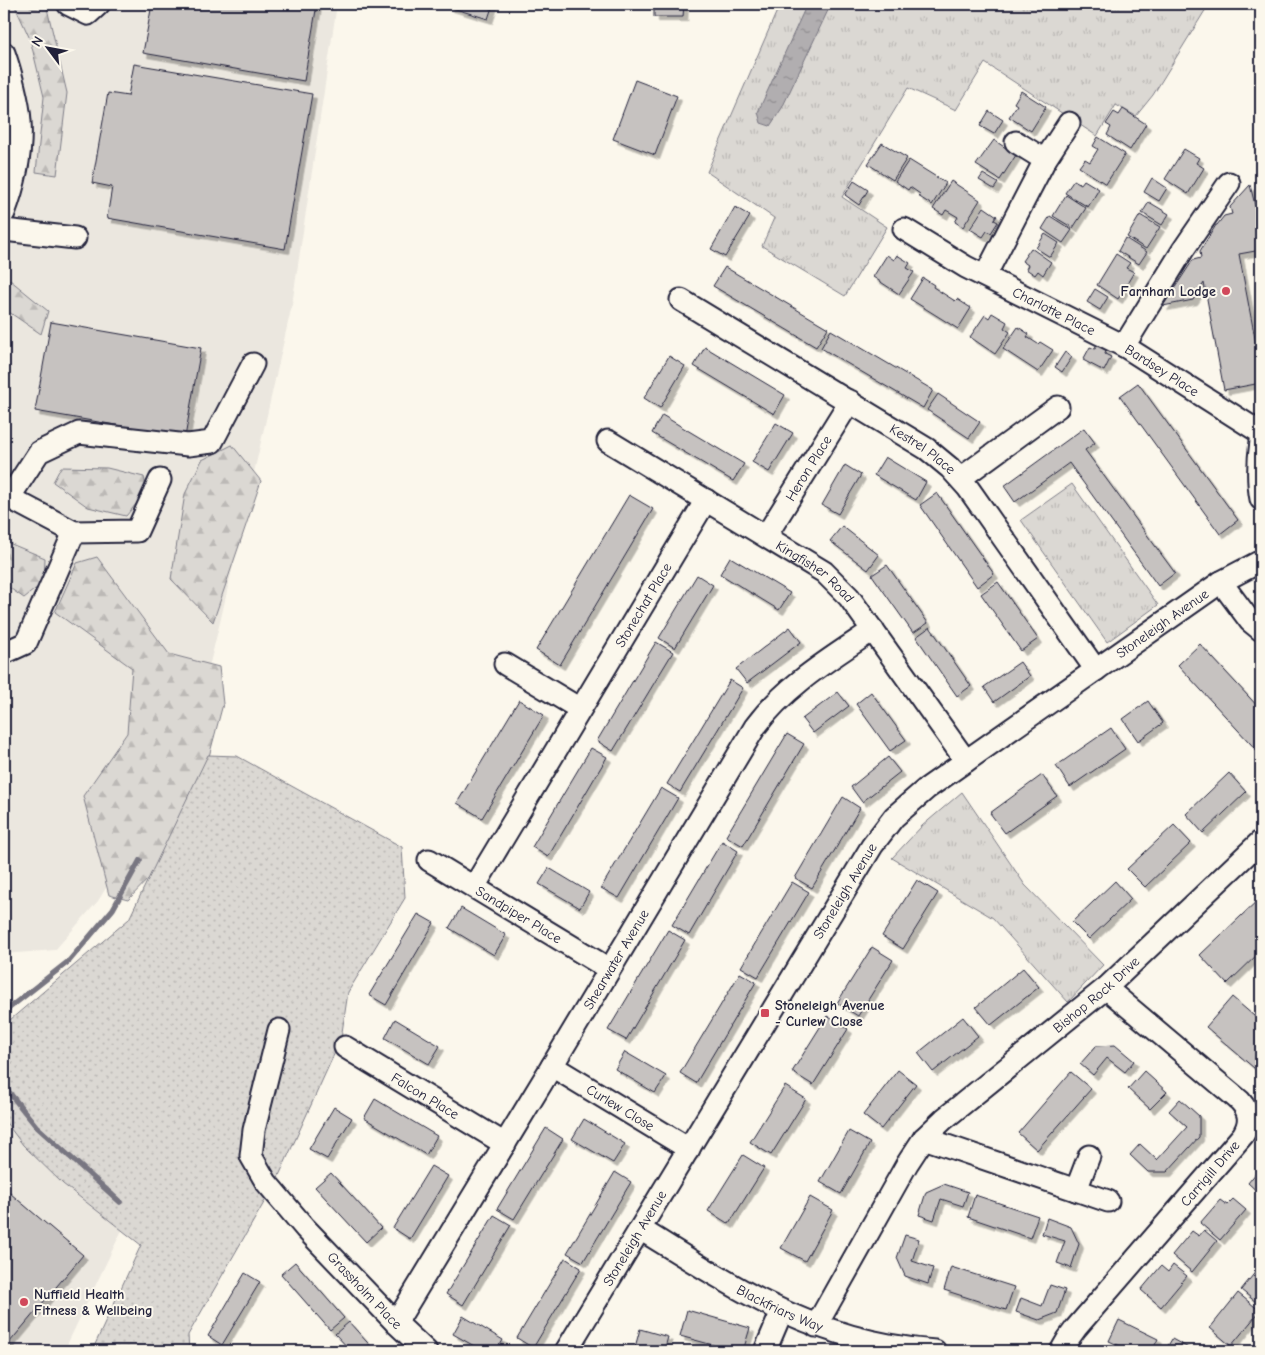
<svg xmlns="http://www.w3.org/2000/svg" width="1265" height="1355" font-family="'Comic Neue',sans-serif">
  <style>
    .built { fill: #ebe7df }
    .grass { fill: url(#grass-tufts); stroke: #7e7d87 }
    .forest { fill: url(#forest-firs); stroke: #7e7d87 }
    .park { fill: url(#park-dots); stroke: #7e7d87 }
    .water { fill: url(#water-ripples); stroke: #787681 }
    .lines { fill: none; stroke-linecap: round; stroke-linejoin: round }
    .stream { stroke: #787681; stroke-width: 5.5 }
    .building { fill: #c6c2c0; stroke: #22223b; filter: url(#shadow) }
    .minor-casing { stroke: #22223b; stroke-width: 25 }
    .minor { stroke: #fbf7ec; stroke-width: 21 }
    .poi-dot { fill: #d1495b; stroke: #fbf7ec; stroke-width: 2 }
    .labels { text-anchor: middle; stroke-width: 4; stroke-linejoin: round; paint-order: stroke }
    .poi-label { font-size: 14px; font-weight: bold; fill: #22223b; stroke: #fbf7ec; text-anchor: start }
    .street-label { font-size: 14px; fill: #22223b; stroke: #fbf7ec }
  </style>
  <defs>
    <pattern id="grass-tufts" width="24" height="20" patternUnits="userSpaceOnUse" patternTransform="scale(1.25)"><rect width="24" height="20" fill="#dbd8d3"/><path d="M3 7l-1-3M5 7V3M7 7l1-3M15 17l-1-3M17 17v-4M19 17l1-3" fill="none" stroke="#bcb9b6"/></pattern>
    <pattern id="forest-firs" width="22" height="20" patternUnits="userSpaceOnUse" patternTransform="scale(1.25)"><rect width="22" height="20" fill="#dbd8d3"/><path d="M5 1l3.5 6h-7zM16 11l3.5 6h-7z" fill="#bcb9b6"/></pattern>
    <pattern id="park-dots" width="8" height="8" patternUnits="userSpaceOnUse" patternTransform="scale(1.25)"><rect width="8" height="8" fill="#dbd8d3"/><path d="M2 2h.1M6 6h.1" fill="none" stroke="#bcb9b6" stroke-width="1.8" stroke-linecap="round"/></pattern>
    <pattern id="water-ripples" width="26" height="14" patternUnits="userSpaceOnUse" patternTransform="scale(1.25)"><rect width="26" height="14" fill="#b1aeb0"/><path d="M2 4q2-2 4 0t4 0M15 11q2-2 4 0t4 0" fill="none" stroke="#908d90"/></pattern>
    <filter id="shadow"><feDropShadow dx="4.5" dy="4.5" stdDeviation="0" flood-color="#0004"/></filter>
  </defs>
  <rect width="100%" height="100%" fill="#fbf7ec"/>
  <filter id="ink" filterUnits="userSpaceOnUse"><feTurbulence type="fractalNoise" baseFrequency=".02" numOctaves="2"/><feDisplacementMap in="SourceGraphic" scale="10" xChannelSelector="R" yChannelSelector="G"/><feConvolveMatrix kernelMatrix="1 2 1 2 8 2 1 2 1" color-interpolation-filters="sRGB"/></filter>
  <g filter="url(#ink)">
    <path class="built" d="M4,4H337L292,305L221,618L187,757L98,901L55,950L4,954Z
      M4,1120L23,1145L63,1184L122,1230L64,1351H4Z"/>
    <path class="grass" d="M780,4H1209L1153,95L1136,116L1116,105L1097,136L985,63L956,110L908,88L842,197L887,227L845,296L762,246L774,218L707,172Z
      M1072,484L1158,605L1107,642L1021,520Z
      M962,792L1025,885L1103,965L1068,1002L993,918L892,858L922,826Z"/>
    <path class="forest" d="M14,4H46L67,93L57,175L36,172L44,97L30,39Z
      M4,279L10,280L48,311L41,334L9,312L4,319Z
      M232,445L261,481L213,622L171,579L185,494L202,460Z
      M61,467L107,468L144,477L147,491L126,516L88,507L53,482Z
      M4,541L45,558L44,582L24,598L4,584Z
      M97,557L169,654L219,667L223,704L199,794L176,850L128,900L109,895L83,796L127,733L132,668L55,612L77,563Z"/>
    <path class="park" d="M208,755L237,756L402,847L405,898L348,992L341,1039L277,1180L188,1335L189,1351H92L141,1245L63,1184L23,1145L4,1120V1025L129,919Z"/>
    <path class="water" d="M807,4H831L782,108L770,126L761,123L758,112Z"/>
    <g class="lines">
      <path class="stream" d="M4,1012L69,961L113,909L140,860
        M4,1086L36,1126L120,1202"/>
    </g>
    <path class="building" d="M152,4H317L304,81L143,53Z
      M450,4H493L488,19L449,7Z
      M654,4H684L683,17H654Z
      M134,64L312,94L285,249L107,218L112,187L92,183L108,93L128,96Z
      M635,80L677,96L655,155L613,139Z
      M1021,91L1046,107L1031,131L1009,117L1017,105L1014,103Z
      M1123,109L1146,124L1130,150L1107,135L1111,127L1106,124L1114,112L1119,115Z
      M989,111L1003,120L994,134L980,126Z
      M1098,137L1125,154L1106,184L1079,167L1085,159L1090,162L1098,149L1093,146Z
      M994,140L1016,155L1000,180L976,165Z
      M882,143L907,158L893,180L868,164Z
      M1184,149L1199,158L1196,163L1204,168L1188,194L1165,179Z
      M909,160L946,183L932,205L918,196L920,194L910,187L908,190L895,181Z
      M983,174L998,183L994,189L979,180Z
      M1152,178L1167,188L1159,201L1144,192Z
      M1074,180L1081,184L1084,180L1099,189L1088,207L1065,193Z
      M854,181L868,190L859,205L845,195Z
      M951,181L980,200L963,227L955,222L958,217L946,210L943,215L933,209Z
      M1250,185L1255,205L1261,204V250L1239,254L1261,370V383L1224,390L1204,283L1193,300L1163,306L1193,260L1201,258L1200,251L1216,225H1217L1224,216L1232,214L1230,207Z
      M1066,195L1086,208L1073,228L1053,216Z
      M1149,202L1169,214L1162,225L1142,213Z
      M735,207L750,216L725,257L711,249Z
      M984,207L997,216L994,220L998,222L991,233L987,231L983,237L970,229Z
      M1140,215L1160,227L1146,249L1127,237Z
      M1050,216L1072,230L1063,243L1042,229Z
      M1045,234L1059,243L1050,257L1036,248Z
      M1125,238L1147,252L1139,264L1118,251Z
      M1031,248L1051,262L1043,275L1038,271L1035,275L1026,269L1028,265L1022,261Z
      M1116,254L1130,263L1126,268L1134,272L1118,299L1097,285Z
      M887,255L894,260L897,255L910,263L907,268L914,272L899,294L873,277Z
      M725,267L828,328L816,347L713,286Z
      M923,278L934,285L933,287L955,301L957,299L971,308L958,329L910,299Z
      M1095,289L1108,297L1100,310L1087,302Z
      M992,313L1007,322L1004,328L1010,332L995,354L970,337L985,315L989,318Z
      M51,322L201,348L185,437L35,411Z
      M1018,327L1029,334L1027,337L1038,344L1040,342L1053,350L1038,372L1003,349Z
      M831,330L933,390L923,408L821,348Z
      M1097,345L1106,350L1105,354L1111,357L1104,371L1083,360L1090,347L1095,349Z
      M705,347L785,395L774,414L694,366Z
      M1065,352L1072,357L1062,372L1055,367Z
      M669,356L685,366L660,408L644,398Z
      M1138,383L1238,520L1220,534L1120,396Z
      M938,394L980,422L969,438L927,410Z
      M662,415L744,464L733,481L652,433Z
      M776,423L793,433L769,472L752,462Z
      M1084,428L1095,443L1085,450L1175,573L1158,586L1069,463L1015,502L1004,486Z
      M885,457L926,482L916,500L874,475Z
      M845,465L861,475L838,514L822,505Z
      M937,493L994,574L977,587L920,505Z
      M629,495L653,509L560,665L536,650Z
      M842,526L879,555L868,570L830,541Z
      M730,557L790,593L779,610L720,574Z
      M887,565L928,623L913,633L872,575Z
      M697,575L713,585L675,648L659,638Z
      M998,582L1038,639L1021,651L981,594Z
      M790,627L801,642L747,683L736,669Z
      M930,627L971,686L957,696L916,637Z
      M656,642L673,652L613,751L597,741Z
      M1200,644L1261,710V755L1178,665Z
      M1020,662L1030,676L994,702L984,687Z
      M730,680L743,688L680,792L667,784Z
      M838,692L849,706L813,733L802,719Z
      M871,692L906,740L890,751L856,704Z
      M519,700L544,715L482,818L457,803Z
      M1148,701L1163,723L1138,741L1123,719Z
      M1111,728L1125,749L1070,787L1056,766Z
      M787,734L804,744L743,846L726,836Z
      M591,748L607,757L548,857L532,847Z
      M888,757L900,772L862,802L851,787Z
      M1229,773L1246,792L1203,833L1186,814Z
      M1042,775L1057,796L1005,833L990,813Z
      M661,788L678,798L619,898L601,888Z
      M843,797L860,808L812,888L795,878Z
      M1174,825L1191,843L1145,887L1127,869Z
      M722,841L738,851L689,935L672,925Z
      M549,868L589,892L580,908L539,884Z
      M917,880L938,893L903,949L882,936Z
      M1115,881L1131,899L1089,939L1072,922Z
      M792,882L809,892L758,977L741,967Z
      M1261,897V951L1227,984L1200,955Z
      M461,908L506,935L494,955L449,928Z
      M418,914L434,923L386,1005L369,995Z
      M668,930L685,940L626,1040L608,1030Z
      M872,947L893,960L858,1016L837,1003Z
      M1023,968L1039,987L991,1025L976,1007Z
      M740,973L756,982L696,1083L680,1073Z
      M1232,997L1261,1022V1074L1206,1027Z
      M827,1016L848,1029L813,1085L792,1072Z
      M963,1017L978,1036L933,1072L918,1053Z
      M395,1019L440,1046L429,1064L385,1038Z
      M1115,1045L1134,1061L1125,1072L1107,1058L1093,1075L1080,1064L1096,1046Z
      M625,1052L666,1076L655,1093L615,1069Z
      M898,1070L916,1084L881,1129L863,1115Z
      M1144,1071L1167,1092L1150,1109L1128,1089Z
      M1071,1072L1091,1089L1037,1150L1018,1133Z
      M785,1086L806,1099L771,1155L750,1142Z
      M375,1099L437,1136L426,1155L364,1118Z
      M1180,1099L1199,1116V1137L1167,1172H1148L1130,1155L1140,1144L1157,1160L1187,1127L1169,1111Z
      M334,1107L352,1118L327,1159L309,1149Z
      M584,1119L625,1144L613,1163L572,1139Z
      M546,1128L563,1139L514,1219L497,1209Z
      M849,1131L870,1143L841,1194L820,1182Z
      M743,1155L764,1168L729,1224L708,1211Z
      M431,1166L448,1176L410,1239L393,1228Z
      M1261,1167V1195L1248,1183Z
      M615,1172L631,1182L583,1262L567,1253Z
      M331,1173L381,1228L366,1242L315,1187Z
      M944,1184L968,1192L963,1206L941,1199L934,1220L919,1215L926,1192Z
      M4,1188L83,1255L4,1349Z
      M975,1195L1038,1216L1030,1238L968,1217Z
      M810,1197L833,1210L805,1261L781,1248Z
      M1233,1199L1246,1210L1220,1240L1200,1223L1220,1200L1227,1205Z
      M494,1215L511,1225L463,1305L446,1294Z
      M1047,1218L1071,1227L1079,1244L1071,1268L1057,1263L1065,1241L1042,1234Z
      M1204,1230L1217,1241L1192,1272L1172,1255L1192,1231L1199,1236Z
      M905,1235L919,1239L912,1261L933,1268L928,1284L905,1276L897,1258Z
      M565,1258L581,1268L533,1348L517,1338Z
      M295,1262L344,1318L330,1330L281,1274Z
      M1173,1265L1187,1276L1161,1307L1141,1290L1161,1266L1168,1272Z
      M1261,1265V1306L1241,1290Z
      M951,1267L1014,1287L1006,1310L944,1290Z
      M245,1273L260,1282L222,1345L208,1336Z
      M1050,1285L1065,1290L1057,1313L1039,1320L1016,1312L1021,1298L1042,1306Z
      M1238,1293L1260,1311L1231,1346L1210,1328Z
      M687,1310L750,1328L743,1351H735L680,1336Z
      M463,1316L503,1340L497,1351H483L453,1334Z
      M1119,1320L1158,1339L1152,1351H1131L1109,1341Z
      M349,1322L375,1351H351L335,1334Z
      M640,1329L668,1337L664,1351H634Z
      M1172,1339L1194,1351H1165Z"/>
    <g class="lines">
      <defs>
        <g id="minor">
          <path d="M68,4L88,14L99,4"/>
          <path d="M4,53C10,70 19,103 20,121C22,151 15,184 4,213"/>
          <path d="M1016,142L1045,160"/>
          <path id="s1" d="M1229,183L1183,250L1124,346L1261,433"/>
          <path id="s2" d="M904,229L966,267L1124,346"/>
          <path d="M4,230L75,238"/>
          <path d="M985,276L1045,160L1069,123"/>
          <path id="s3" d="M681,300L927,449L950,468L968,488L1096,670"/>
          <path id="s4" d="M608,441L824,572L849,597L966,761"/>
          <path d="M1261,441C1258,462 1257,479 1261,499"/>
          <path d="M961,478L1058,407"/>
          <path d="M4,495L74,532L137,531L160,480"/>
          <path d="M9,498L39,452L79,433L188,445L212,442L253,364"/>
          <path id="s5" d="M766,536L850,401"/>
          <path d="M1221,582L1250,621L1261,630"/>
          <path d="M4,653L26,643L74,532"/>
          <path d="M505,664L580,709"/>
          <path id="s6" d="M429,860L609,969"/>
          <path id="s7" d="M474,887L706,500"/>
          <path id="s8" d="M279,1030L254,1130L251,1156L266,1182L305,1228L396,1323L426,1351"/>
          <path id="s9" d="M345,1047L505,1144"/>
          <path id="s10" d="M552,1066L689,1149"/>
          <path d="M924,1138L1108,1201"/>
          <path d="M1076,1190L1089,1156"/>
          <path id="s11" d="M640,1229C681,1254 722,1281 764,1302C818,1329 875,1347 935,1351"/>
          <path id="s12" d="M396,1323L552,1066L755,727C786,685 830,659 873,630"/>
          <path id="s13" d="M816,1326L907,1164L924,1138L944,1119L1106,988L1261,841"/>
          <path id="s14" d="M566,1351L872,846L894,817L926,789L1221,582L1261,561"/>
          <path d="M765,1351L782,1311"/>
          <path id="s15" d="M1061,1351L1068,1339L1076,1328L1243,1135C1251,1122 1250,1112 1240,1101L1106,988"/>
        </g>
      </defs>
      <use href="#minor" class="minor-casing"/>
      <use href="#minor" class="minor"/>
    </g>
  </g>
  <g class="poi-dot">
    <circle cx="1226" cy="291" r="5"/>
    <rect x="760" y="1008" width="10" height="10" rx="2.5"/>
    <circle cx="24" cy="1302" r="5"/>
  </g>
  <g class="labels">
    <g class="poi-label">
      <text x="1216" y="296" text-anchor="end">Farnham Lodge</text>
      <text x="775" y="1010">Stoneleigh Avenue<tspan x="775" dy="16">- Curlew Close</tspan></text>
      <text x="34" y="1299">Nuffield Health<tspan x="34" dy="16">Fitness &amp; Wellbeing</tspan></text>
    </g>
    <g class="street-label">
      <text dy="5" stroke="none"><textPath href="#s2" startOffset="171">Charlotte Place</textPath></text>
      <text dy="5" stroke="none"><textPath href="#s1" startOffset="239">Bardsey Place</textPath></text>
      <text dy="5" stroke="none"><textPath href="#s3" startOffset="284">Kestrel Place</textPath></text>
      <text dy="5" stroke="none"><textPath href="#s5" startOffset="80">Heron Place</textPath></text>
      <text dy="5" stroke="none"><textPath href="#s4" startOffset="245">Kingfisher Road</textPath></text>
      <text dy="5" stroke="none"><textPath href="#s7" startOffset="329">Stonechat Place</textPath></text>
      <text dy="5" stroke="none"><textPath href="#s14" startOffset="958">Stoneleigh Avenue</textPath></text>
      <text dy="5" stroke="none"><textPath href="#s14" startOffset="538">Stoneleigh Avenue</textPath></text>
      <text dy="5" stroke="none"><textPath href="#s6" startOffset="105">Sandpiper Place</textPath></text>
      <text dy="5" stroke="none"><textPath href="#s12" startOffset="425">Shearwater Avenue</textPath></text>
      <text dy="5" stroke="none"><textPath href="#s13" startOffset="441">Bishop Rock Drive</textPath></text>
      <text dy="5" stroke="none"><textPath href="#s9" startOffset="94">Falcon Place</textPath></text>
      <text dy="5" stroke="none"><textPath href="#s10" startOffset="80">Curlew Close</textPath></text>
      <text dy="5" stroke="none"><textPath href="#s15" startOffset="232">Carrigill Drive</textPath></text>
      <text dy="5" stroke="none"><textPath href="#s14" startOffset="132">Stoneleigh Avenue</textPath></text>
      <text dy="5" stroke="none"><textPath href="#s8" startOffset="306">Grassholm Place</textPath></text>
      <text dy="5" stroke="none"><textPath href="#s11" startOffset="161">Blackfriars Way</textPath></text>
    </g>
  </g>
  <rect width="1265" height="1355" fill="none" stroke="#fbf7ec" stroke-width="20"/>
  <rect x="10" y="10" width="1245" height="1335" fill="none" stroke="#22223b" stroke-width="2" filter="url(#ink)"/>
  <g transform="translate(48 48) rotate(302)" stroke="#fbf7ec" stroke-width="4" paint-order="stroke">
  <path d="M0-4L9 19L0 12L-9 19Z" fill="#22223b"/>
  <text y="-8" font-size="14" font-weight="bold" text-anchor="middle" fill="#22223b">N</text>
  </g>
</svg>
